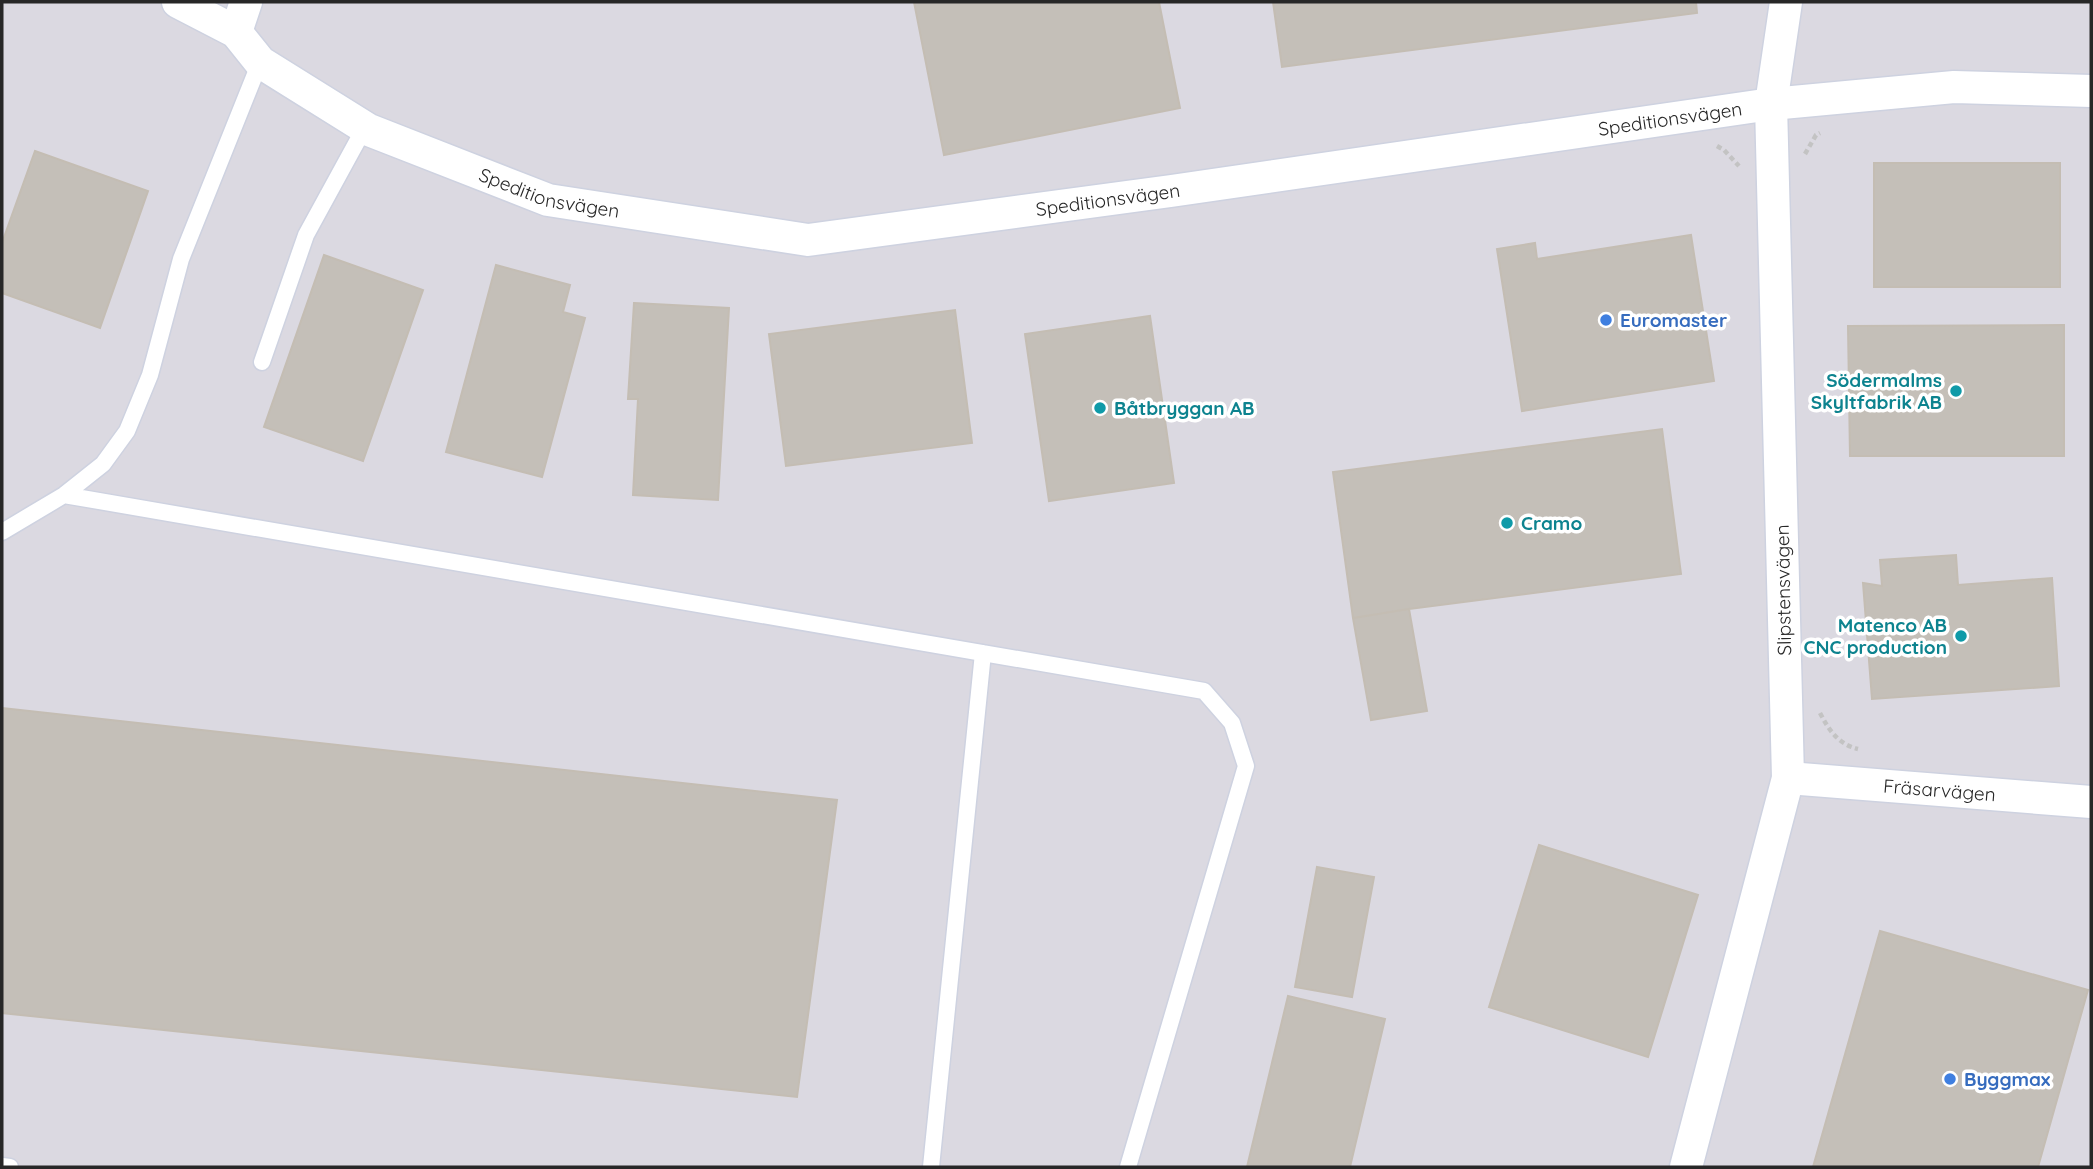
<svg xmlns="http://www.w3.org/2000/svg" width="2093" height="1169" font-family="Quicksand,sans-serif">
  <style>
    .industrial { fill: #dbd9e1 }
    .building { fill: #c4bfb8; stroke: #c4bdb3; stroke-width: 2 }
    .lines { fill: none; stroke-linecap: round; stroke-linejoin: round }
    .lane-casing { stroke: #ced2e0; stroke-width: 19 }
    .street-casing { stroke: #ced2e0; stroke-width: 35 }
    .path { stroke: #c3c3c3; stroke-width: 4.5; stroke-dasharray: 5 3.5; stroke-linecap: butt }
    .lane { stroke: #fff; stroke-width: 16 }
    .street { stroke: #fff; stroke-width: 32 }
    .shop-dot { fill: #3f7fe0; stroke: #fff; stroke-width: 2.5 }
    .culture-dot { fill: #0f9aa8; stroke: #fff; stroke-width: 2.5 }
    .labels { text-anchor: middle; stroke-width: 7; stroke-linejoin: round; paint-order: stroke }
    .street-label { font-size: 19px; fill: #272727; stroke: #fff }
    .shop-label { font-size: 19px; font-weight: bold; fill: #366cbe; stroke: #fff; text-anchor: start }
    .culture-label { font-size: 19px; font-weight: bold; fill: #0d838f; stroke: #fff; text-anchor: end }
  </style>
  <rect width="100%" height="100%" fill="#e9e2d8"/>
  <path class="industrial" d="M2,2H2091V1167H2Z"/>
  <path class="building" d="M914,2H1159L1180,108L944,155Z
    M1273,2H1696L1697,13L1282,67Z
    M35,151L148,191L100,328L2,293V243Z
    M1874,163H2060V287H1874Z
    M1691,235L1714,381L1522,411L1497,249L1535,243L1537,259Z
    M324,255L423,290L363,461L264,427Z
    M496,265L570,285L563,312L585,318L542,477L446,452Z
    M634,303L729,308L718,500L633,495L638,399H628Z
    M955,310L972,443L786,466L769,334Z
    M1150,316L1174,483L1049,501L1025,334Z
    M2064,325V456H1850L1848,326Z
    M1662,429L1681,574L1409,609L1353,618L1333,472Z
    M1956,555L1958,585L2052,578L2059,686L1872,699L1863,583L1882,586L1880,560Z
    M1409,609L1427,711L1371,720L1353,618Z
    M2,708L837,800L797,1097L2,1013Z
    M1539,845L1698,895L1648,1057L1489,1007Z
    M1317,867L1374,877L1352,997L1295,987Z
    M1880,931L2088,990L2038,1167H1813Z
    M1288,996L1385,1019L1350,1167H1247Z"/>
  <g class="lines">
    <defs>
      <path id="lane" d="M262,362L306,235L365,127
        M64,495L1204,691L1232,723L1246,766L1128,1167
        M2,532L64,495L103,464L127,431L150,375L181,259L260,62
        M2,1166L10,1167
        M931,1167L983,653"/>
      <g id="street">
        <path id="s1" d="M178,2L236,32L260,62L369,130L548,200L808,240L1171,191L1771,104L1954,87L2091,91"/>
        <path d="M236,32L246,2"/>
        <path id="s2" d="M1788,778L2091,802"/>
        <path d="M1686,1167L1788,778L1771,104L1786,2"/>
      </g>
    </defs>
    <use href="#lane" class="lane-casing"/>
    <use href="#street" class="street-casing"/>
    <path class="path" d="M1717,146L1724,150L1739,166
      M1805,154L1816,135L1820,133
      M1820,713C1829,730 1838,744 1858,749"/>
    <use href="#lane" class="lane"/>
    <use href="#street" class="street"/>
  </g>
  <g class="shop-dot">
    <circle cx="1606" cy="320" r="7"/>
    <circle cx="1950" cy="1079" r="7"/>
  </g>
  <g class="culture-dot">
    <circle cx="1956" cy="391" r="7"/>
    <circle cx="1100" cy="408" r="7"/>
    <circle cx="1507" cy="523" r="7"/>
    <circle cx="1961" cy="636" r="7"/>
  </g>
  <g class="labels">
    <g class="street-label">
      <text dy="7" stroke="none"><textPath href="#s1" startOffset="1558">Speditionsvägen</textPath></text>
      <text dy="7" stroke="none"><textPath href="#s1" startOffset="424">Speditionsvägen</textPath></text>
      <text dy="7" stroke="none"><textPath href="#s1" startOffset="990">Speditionsvägen</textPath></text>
      <text transform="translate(1783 590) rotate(-91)" y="7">Slipstensvägen</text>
      <text dy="7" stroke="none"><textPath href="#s2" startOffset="152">Fräsarvägen</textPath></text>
    </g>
    <g class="shop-label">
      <text x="1620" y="327">Euromaster</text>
      <text x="1964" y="1086">Byggmax</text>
    </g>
    <g class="culture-label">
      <text x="1942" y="387">Södermalms<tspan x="1942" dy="22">Skyltfabrik AB</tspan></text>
      <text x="1114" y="415" text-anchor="start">Båtbryggan AB</text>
      <text x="1521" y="530" text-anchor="start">Cramo</text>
      <text x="1947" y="632">Matenco AB<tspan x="1947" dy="22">CNC production</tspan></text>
    </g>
  </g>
  <rect width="2093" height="1169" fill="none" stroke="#272727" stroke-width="7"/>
</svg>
